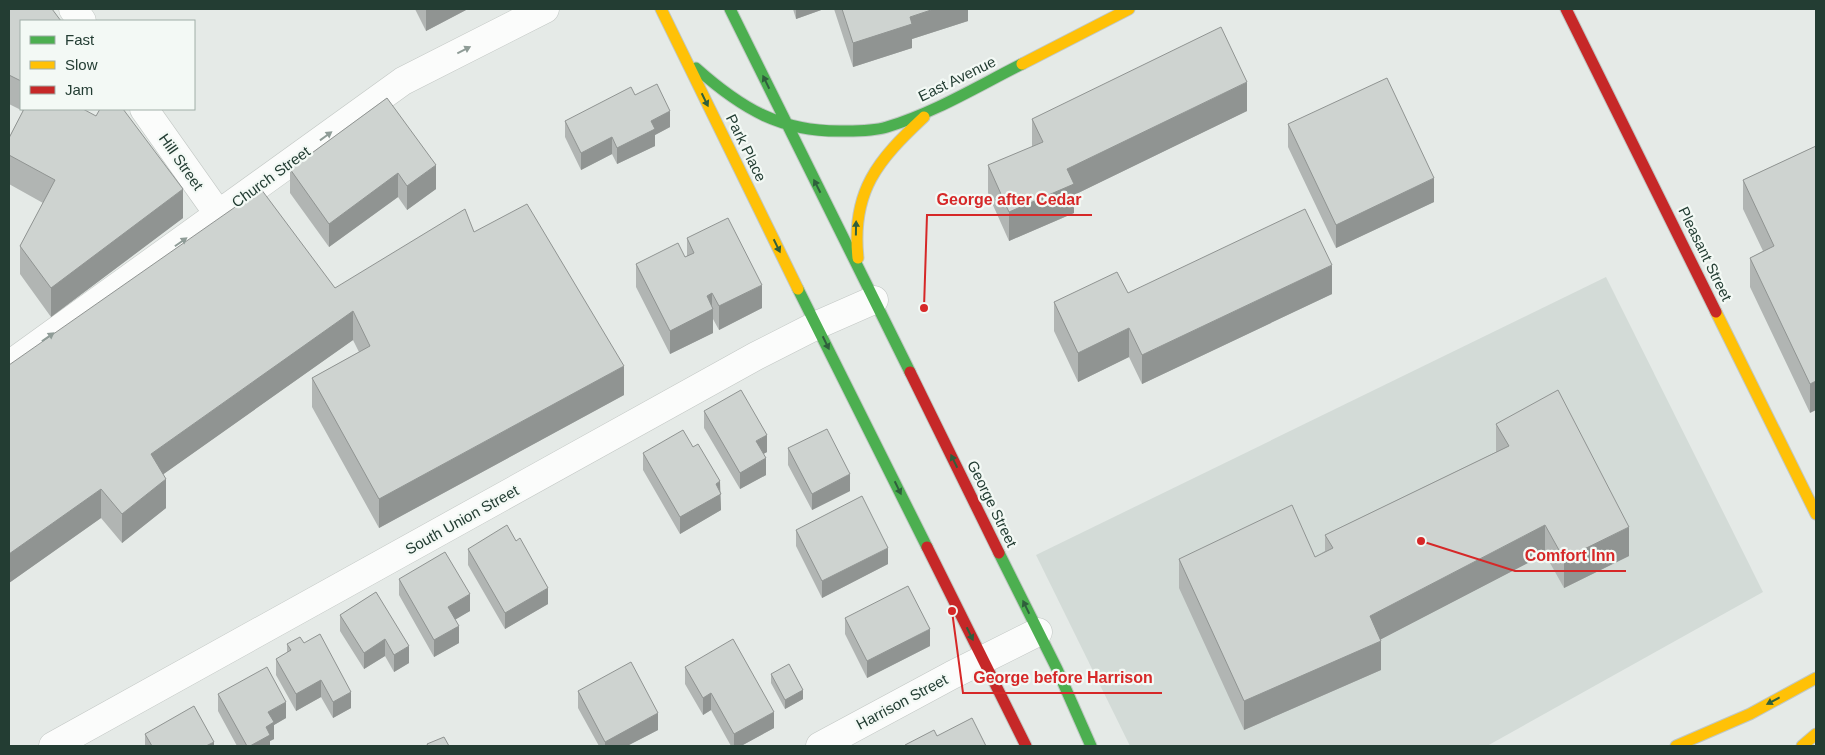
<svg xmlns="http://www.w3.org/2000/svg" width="1825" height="755" font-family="Arial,sans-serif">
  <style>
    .built { fill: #d3dbd7 }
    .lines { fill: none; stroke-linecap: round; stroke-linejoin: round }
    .street-casing { stroke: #c2c7c4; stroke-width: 29 }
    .fast-casing { stroke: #c0c8c4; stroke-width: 13 }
    .slow-casing { stroke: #c0c8c4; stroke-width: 13 }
    .jam-casing { stroke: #c0c8c4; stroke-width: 13 }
    .street { stroke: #fbfcfb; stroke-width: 28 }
    .fast { stroke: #4caf50; stroke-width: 11 }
    .slow { stroke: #ffc107; stroke-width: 11 }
    .jam { stroke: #c62828; stroke-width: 11 }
    .wall { fill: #b1b5b3 }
    .shaded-wall { fill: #909492 }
    .building { fill: #ced3d0; stroke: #909492 }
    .oneway { fill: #8f9c97 }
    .oneway2 { fill: #2f5f3c }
    .labels { text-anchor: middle; stroke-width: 4.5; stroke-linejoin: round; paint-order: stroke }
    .street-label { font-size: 15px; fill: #233d33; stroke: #f3f9f5 }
    .leader { fill: none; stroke: #d62828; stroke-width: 2 }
    .callout-dot { fill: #d62828; stroke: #f3f9f5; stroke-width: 2 }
    .callout-label { font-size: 16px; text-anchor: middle; font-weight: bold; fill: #d62828; stroke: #f3f9f5; stroke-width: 4.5; stroke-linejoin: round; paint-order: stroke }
  </style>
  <rect width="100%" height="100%" fill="#e5eae7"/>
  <path class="built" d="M1606,277L1763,592L1487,746H1130L1036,555Z"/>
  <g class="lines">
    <defs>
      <path id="street" d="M73,9L82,21
        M144,109L219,215
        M9,365L403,81L545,9
        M53,746L756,356L817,325L874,300
        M820,746L952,675L1038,632"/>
      <path id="fast" d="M730,9L910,372
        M696,68C742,109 782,133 846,131C859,131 874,131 887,127C934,113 978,86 1022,64
        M798,289L927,547
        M999,553L1057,669L1091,746"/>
      <path id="slow" d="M661,9L798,289
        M1022,64L1129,9
        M858,258C851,191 878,160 924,117
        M1716,312L1816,514
        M1676,746L1750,714L1816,678
        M1802,746L1816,734"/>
      <path id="jam" d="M1566,9L1716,312
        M910,372L999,553
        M927,547L1026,746"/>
    </defs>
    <use href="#street" class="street-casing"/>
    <use href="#fast" class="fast-casing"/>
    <use href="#slow" class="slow-casing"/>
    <use href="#jam" class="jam-casing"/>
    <use href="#street" class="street"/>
    <use href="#fast" class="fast"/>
    <use href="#slow" class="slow"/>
    <use href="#jam" class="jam"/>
  </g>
  <path class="wall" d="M9,9L21,21V109H85L84,110L183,218L51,317L20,274V246L43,203L9,184V138L23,111L9,104Z
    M415,9H466V10L426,31Z
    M793,9H824L796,19Z
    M834,9H968V21L912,39V48L853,67Z
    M635,95L670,127L655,135V146L617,164L612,154L581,170L565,137V121Z
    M387,98L436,189L407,210L398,197L329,247L290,193V169Z
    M1247,111L1074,195V213L1009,241L988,194V165L1032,147V119Z
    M1288,124L1434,202L1336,248L1288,147Z
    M1816,146L1810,413L1750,287V258L1763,251L1743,209V180Z
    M474,232L624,395L379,528L312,407V378L359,352L353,340L163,474L166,508L122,543L101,518L9,583V365L335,288Z
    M687,238L762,308L719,330L713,319V333L670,354L636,287V264L685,257L687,256Z
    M1128,293L1332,294L1142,384L1129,357L1078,382L1054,331V302Z
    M704,411L767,452L763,454L766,475L740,489L704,428Z
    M1496,424L1629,556L1564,588L1545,554L1381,639V670L1244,730L1179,588V559L1315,557L1325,551V535L1496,452Z
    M788,448L850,491L812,510L788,465Z
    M643,453L720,492L721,510L680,534L643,470Z
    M796,530L888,564L822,598L796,546Z
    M468,549L548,604L505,629L468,565Z
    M399,579L470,611L455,619L459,643L434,657L399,595Z
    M376,592L409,663L394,672L385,656L364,669L340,631V615Z
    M845,618L930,646L867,678L845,634Z
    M304,643L351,708L333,718L321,697L296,711L276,675V659L287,653V644Z
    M685,667L774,728L741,746H731L711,710L703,715L685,684Z
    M771,674L803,699L785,709L771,683Z
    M578,691L658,730L627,746H599L578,708Z
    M218,694L286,718L274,725V739L270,741V746H237L218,711Z
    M145,734L214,746H145Z"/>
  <path class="shaded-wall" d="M426,9H466V10L426,31Z
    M796,9H824L796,19Z
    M934,9H968V21L912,39V48L853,67V43L910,17Z
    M1247,82V111L1074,195V213L1009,241V212L1067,169Z
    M670,111V127L655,135V146L617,164V148L651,121Z
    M612,137V154L581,170V153Z
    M436,165V189L407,210V186Z
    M398,173V197L329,247V224Z
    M1434,178V202L1336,248V225Z
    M183,189V218L51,317V288Z
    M1332,265V294L1142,384V355Z
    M762,285V308L719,330V306Z
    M712,293V310L713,309V333L670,354V331L707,296Z
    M353,311V340L151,483V454Z
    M1129,328V357L1078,382V353Z
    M624,366V395L379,528V499Z
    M1816,381V410L1810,413V384Z
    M767,435V452L756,458V441Z
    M766,458V475L740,489V473Z
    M850,474V491L812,510V494Z
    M166,479V508L122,543V514Z
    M720,481L721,510L680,534V517L716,484Z
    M101,489V518L9,583V554Z
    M1545,525V554L1370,645V616Z
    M1629,527V556L1564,588V559Z
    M888,548V564L822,598V581Z
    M548,588V604L505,629V613Z
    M470,594V611L448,624V607Z
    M459,626V643L434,657V640Z
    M930,629V646L867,678V661Z
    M385,639V656L364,669V653Z
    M1381,641V670L1244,730V701Z
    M409,646V663L394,672V655Z
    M321,680V697L296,711V694Z
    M803,690V699L785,709V700Z
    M351,692V708L333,718V702Z
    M711,693V710L703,715V698Z
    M286,702V718L274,725V739L270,741V746H250L266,727L268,712Z
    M774,712V728L741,746H734V734Z
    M658,713V730L627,746H605V742Z
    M214,742V746H206Z"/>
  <path class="building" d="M9,9H52L61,21H21V81L9,75Z
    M842,9H934L910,17L912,24L853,43Z
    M1221,27L1247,82L1067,169L1074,184L1009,212L988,165L1043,142L1032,119Z
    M1387,78L1434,178L1336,225L1288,124Z
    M657,84L670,111L651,121L655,129L617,148L612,137L581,153L565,121L631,87L635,95Z
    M387,98L436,165L407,186L398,173L329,224L290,169Z
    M24,109H83L96,116L100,109H123L183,189L51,288L20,246L55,180L9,155V138Z
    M1816,146V381L1810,384L1750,258L1774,246L1743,180Z
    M261,189L335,288L465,209L474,232L527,204L624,366L379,499L312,378L370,346L353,311L151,454L166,479L122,514L101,489L9,554V365Z
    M1305,209L1332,265L1142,355L1129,328L1078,353L1054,302L1117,272L1128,293Z
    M728,218L762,285L719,306L712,293L707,296L713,309L670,331L636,264L678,243L685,257L694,253L687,238Z
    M741,390L767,435L756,441L766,458L740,473L704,411Z
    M1558,390L1629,527L1564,559L1545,525L1370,616L1381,641L1244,701L1179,559L1292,505L1315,557L1333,548L1325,535L1509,446L1496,424Z
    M827,429L850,474L812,494L788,448Z
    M683,430L693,447L698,444L720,481L716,484L721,494L680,517L643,453Z
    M862,496L888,548L822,581L796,530Z
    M507,525L516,541L520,538L548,588L505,613L468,549Z
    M445,552L470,594L448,607L459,626L434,640L399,579Z
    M908,586L930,629L867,661L845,618Z
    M376,592L409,646L394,655L385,639L364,653L340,615Z
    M320,634L351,692L333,702L321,680L296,694L276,659L291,650L287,644L300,637L304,643Z
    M733,639L774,712L734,734L711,693L703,698L685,667Z
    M631,662L658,713L605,742L578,691Z
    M789,664L803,690L785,700L771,674Z
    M267,667L286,702L268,712L274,722L266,727L270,735L250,746H247L218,694Z
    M194,706L214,742L206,746H152L145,734Z
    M972,718L986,746H906L905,745L934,730L937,736Z
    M444,737L449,746H428L427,744Z"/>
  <defs><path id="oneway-solid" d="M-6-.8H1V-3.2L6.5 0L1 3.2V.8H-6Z" transform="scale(1.25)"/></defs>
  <g class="oneway">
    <use href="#oneway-solid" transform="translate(464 50) rotate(-27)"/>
    <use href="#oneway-solid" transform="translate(326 136) rotate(-36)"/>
    <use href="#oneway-solid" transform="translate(181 242) rotate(-35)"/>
    <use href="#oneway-solid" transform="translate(48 337) rotate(-35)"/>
  </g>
  <g class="oneway2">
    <use href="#oneway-solid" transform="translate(766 82) rotate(-116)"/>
    <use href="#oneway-solid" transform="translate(705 100) rotate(64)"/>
    <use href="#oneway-solid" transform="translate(817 186) rotate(-117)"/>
    <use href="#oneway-solid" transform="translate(856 228) rotate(-89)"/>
    <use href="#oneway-solid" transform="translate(777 246) rotate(64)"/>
    <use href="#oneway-solid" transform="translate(826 343) rotate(64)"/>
    <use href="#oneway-solid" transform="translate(954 461) rotate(-116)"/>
    <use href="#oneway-solid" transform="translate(898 488) rotate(64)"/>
    <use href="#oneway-solid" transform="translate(1026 607) rotate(-116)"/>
    <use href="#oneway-solid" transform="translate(970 634) rotate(64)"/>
    <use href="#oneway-solid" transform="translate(1773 701) rotate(152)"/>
  </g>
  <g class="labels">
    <g class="street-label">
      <text transform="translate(957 79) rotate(-26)" y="5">East Avenue</text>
      <text transform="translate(746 148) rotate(64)" y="5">Park Place</text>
      <text transform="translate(181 162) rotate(55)" y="5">Hill Street</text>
      <text transform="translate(271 177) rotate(-36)" y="5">Church Street</text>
      <text transform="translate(1705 254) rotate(64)" y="5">Pleasant Street</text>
      <text transform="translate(992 504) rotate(64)" y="5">George Street</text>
      <text transform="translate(462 520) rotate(-29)" y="5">South Union Street</text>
      <text transform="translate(902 702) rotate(-28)" y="5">Harrison Street</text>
    </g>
  </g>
  <path class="leader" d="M924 308L927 215H1092M1421 541L1515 571H1626M952 611L963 693H1162"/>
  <g class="callout-dot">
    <circle cx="924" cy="308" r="5"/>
    <circle cx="1421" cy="541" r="5"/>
    <circle cx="952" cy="611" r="5"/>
  </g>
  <g class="callout-label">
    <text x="1009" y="205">George after Cedar</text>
    <text x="1570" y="561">Comfort Inn</text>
    <text x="1063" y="683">George before Harrison</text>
  </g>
  <rect width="1825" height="755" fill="none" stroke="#233d33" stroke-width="20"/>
  <rect x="20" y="20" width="175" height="90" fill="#f3f9f5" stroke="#a0aea7"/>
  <rect x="30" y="36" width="25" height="8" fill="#4caf50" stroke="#a0aea7"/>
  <text x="65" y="45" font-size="15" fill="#233d33">Fast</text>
  <rect x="30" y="61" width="25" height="8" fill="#ffc107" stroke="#a0aea7"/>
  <text x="65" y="70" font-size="15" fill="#233d33">Slow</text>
  <rect x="30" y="86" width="25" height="8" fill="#c62828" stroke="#a0aea7"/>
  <text x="65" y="95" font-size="15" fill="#233d33">Jam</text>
</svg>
